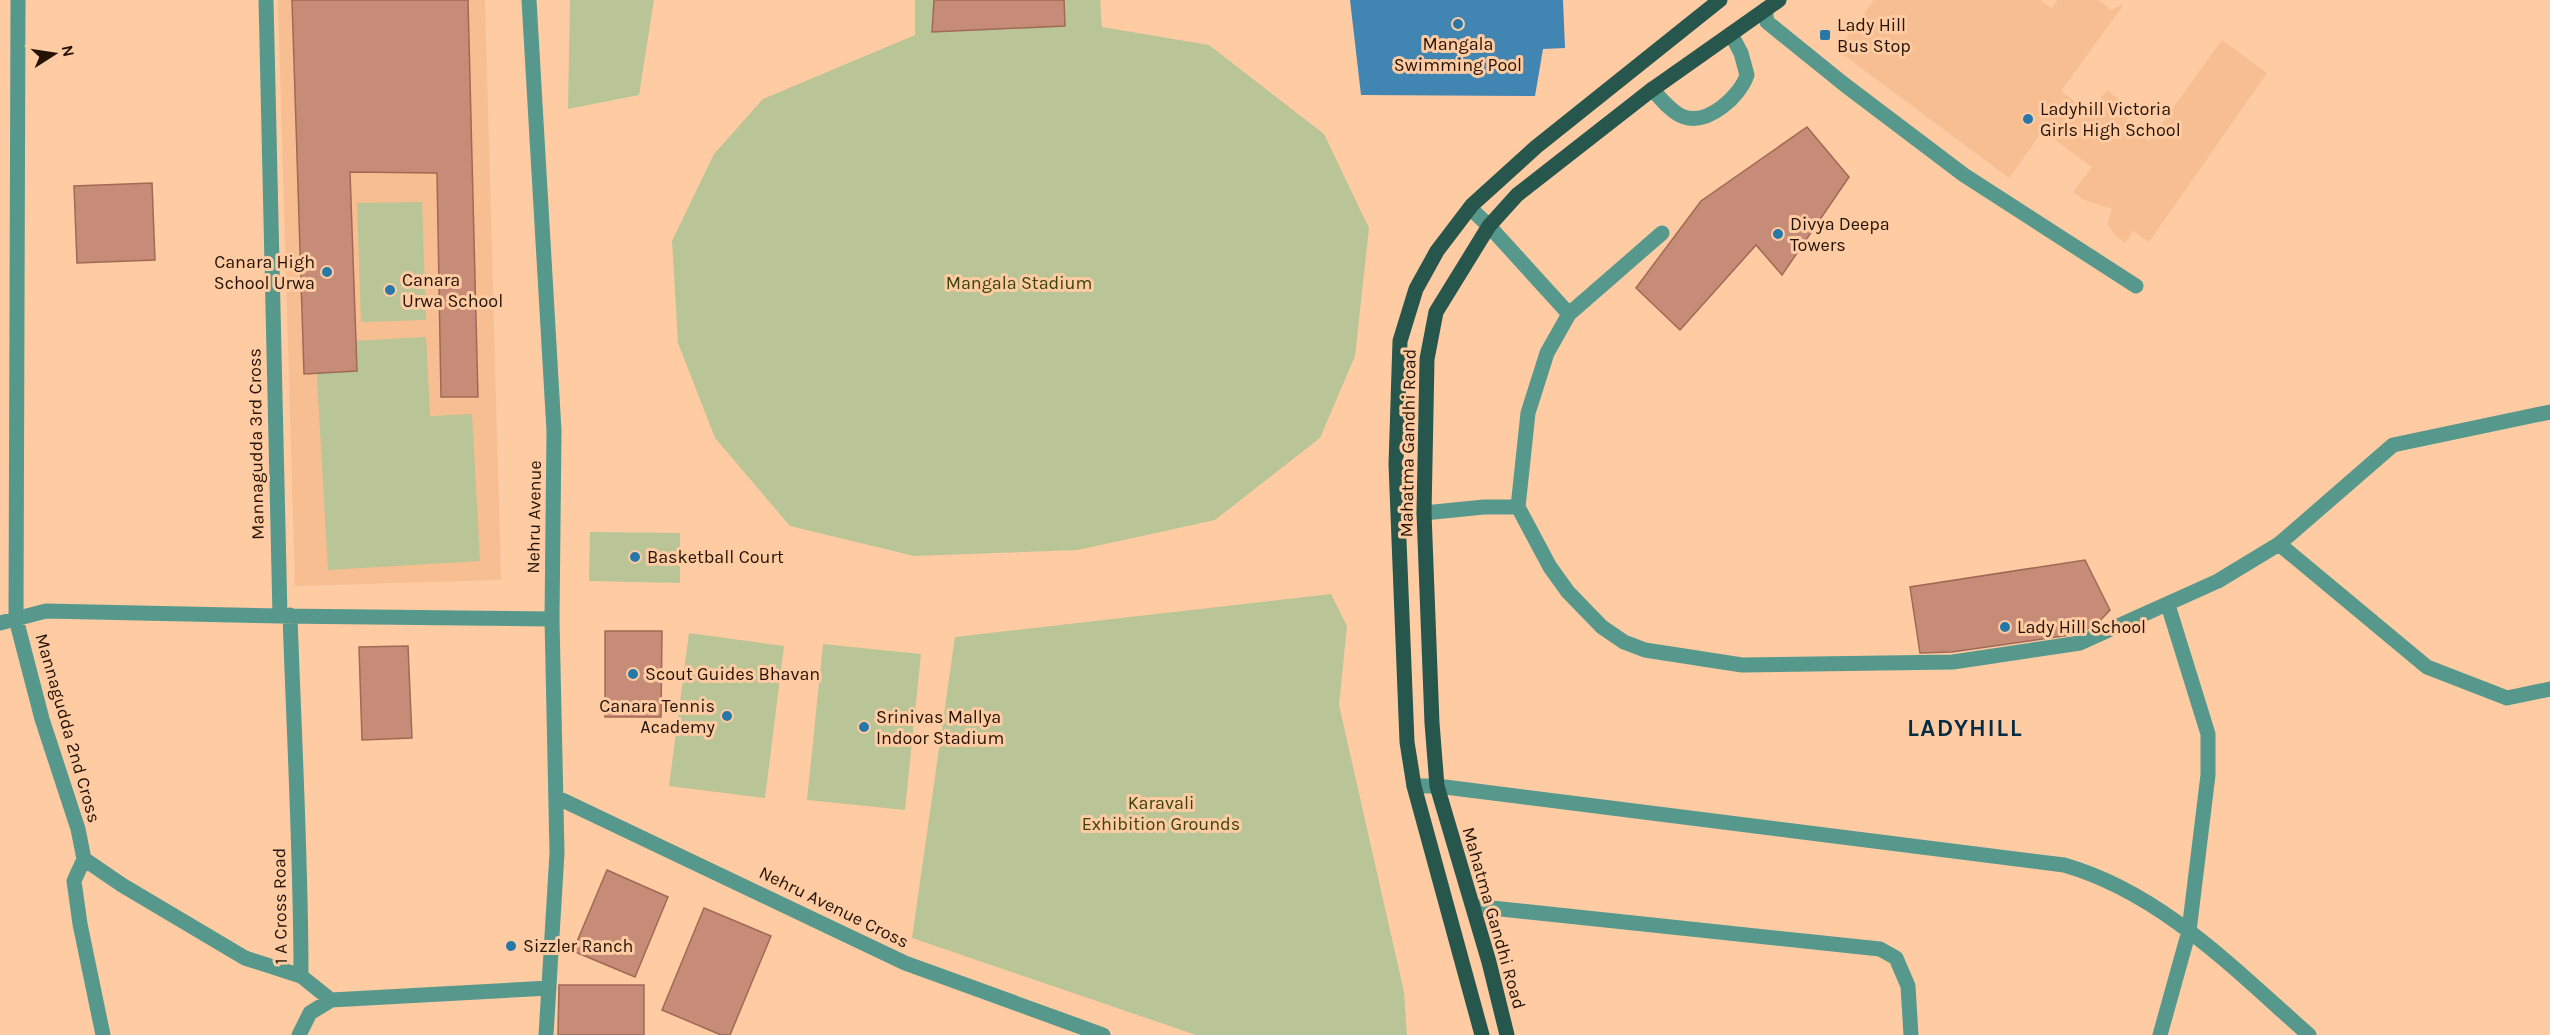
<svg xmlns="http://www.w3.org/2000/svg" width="2550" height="1035" font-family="Karla,sans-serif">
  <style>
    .built { fill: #f7be92 }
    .green { fill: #b9c597 }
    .water { fill: #4186b3 }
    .building { fill: #c78c77; stroke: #a16955; stroke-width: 1.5 }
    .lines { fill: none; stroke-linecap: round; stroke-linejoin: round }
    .minor { stroke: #56998c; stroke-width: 15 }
    .major { stroke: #27564d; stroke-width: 15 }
    .poi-dot { fill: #2678a9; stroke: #fecba3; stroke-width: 2 }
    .labels { text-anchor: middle; stroke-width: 6; stroke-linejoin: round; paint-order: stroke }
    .poi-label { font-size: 18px; fill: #241304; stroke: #fecba3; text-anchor: start }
    .park-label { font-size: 18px; fill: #38430b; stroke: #fecba3 }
    .street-label { font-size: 18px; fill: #241304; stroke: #fecba3 }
    .district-label { font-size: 24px; font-weight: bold; letter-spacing: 1.5px; fill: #042c44; stroke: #fecba3 }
  </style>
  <rect width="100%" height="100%" fill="#fecba3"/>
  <path class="built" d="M278,0H485L501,580L295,586Z
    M1874,0H2040L2051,8L2058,0H2098L2111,10L2124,4L2061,91L2090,113L2107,90L2130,108L2126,124L2149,141L2222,40L2267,73L2149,242L2133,231L2125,243L2116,236L2107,224L2112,209L2084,200L2073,192L2092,167L2043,131L2009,178L1837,50Z"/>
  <path class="green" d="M570,0H654L639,95L568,109Z
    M915,0H1100L1102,27L1209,45L1324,134L1369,228L1355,356L1320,438L1215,520L1078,550L914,556L790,526L715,438L678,343L672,241L714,154L763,99L915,35Z
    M422,202L426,320L361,322L357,203Z
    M426,337L430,416L472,414L480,561L328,570L315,343Z
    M590,532L680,533V583L589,581Z
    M1331,594L1347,626L1339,705L1404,992L1407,1035H1196L912,938L955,637Z
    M689,633L784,646L765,798L669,786Z
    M823,644L921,654L905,810L807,800Z"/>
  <path class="water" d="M1350,0H1563L1565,48L1543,49L1535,96L1361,95Z"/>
  <path class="building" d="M292,0H468L478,397H441L437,173L350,172L357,371L304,374Z
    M934,0H1064L1065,26L932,32Z
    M1807,127L1849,177L1782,275L1756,245L1680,330L1636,288L1701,201Z
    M152,183L155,260L77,263L74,186Z
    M2085,560L2110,610L2096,625L2077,634L1952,652L1920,653L1910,587Z
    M605,631H662L661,717H605Z
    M408,646L412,738L362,740L359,647Z
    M607,870L668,897L635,977L573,951Z
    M704,908L771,936L730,1035H721L662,1010Z
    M559,985H644V1035H558Z"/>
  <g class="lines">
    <path class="minor" d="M18,0L16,619L42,719L78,829L84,859L122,885L245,958L301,976
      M266,0L280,616L552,619
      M529,0L554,431L552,619L557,853L546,1035
      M1765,10L1767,22L1845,85L1964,175L2136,286
      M1652,89C1661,99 1672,113 1684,117C1709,125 1740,96 1747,75L1741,53L1731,34
      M1470,208L1489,226L1569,314
      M1518,507L1528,413L1547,353L1569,314L1662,233
      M1424,513L1484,507H1518L1550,567L1568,592L1602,627L1624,642L1645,650L1742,665L1953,662L2080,643L2218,581L2279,544L2393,445L2550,412
      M2279,544L2427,667L2507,698L2550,689
      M290,615C294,736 301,856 301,976L331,1000L549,988
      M0,623L46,611L280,616
      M1414,786H1437L2064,865C2162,893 2235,970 2309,1035
      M556,797L905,963L1103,1035
      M84,859L74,881L80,924L103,1035
      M1473,906L1880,949L1896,958L1908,986L1911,1035
      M299,1035L310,1013L331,1000
      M2160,1035L2189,931L2208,775V734L2168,605"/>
    <path class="major" d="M1482,1035L1414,786L1407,742L1396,464L1400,341L1416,289L1437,251L1472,205L1536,147L1720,0
      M1507,1035L1489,962L1437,786L1432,723L1424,513L1427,359L1436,312L1489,226L1517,195L1650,91L1779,0"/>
  </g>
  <g class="poi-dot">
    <circle cx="1458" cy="24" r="6"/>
    <rect x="1819" y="29" width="12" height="12" rx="3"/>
    <circle cx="2028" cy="119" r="6"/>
    <circle cx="1778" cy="234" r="6"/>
    <circle cx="327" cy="272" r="6"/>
    <circle cx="390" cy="290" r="6"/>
    <circle cx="635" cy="557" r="6"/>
    <circle cx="2005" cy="627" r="6"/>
    <circle cx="633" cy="674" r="6"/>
    <circle cx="727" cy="716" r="6"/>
    <circle cx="864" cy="727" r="6"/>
    <circle cx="511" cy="946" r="6"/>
  </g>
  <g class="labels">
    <g class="poi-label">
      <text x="1837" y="31">Lady Hill<tspan x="1837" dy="21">Bus Stop</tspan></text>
      <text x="1458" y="50" text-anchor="middle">Mangala<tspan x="1458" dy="21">Swimming Pool</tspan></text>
      <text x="2040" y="115">Ladyhill Victoria<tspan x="2040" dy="21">Girls High School</tspan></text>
      <text x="1790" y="230">Divya Deepa<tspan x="1790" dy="21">Towers</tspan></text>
      <text x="315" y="268" text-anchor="end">Canara High<tspan x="315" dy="21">School Urwa</tspan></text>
      <text x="402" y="286">Canara<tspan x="402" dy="21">Urwa School</tspan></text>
      <text x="647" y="563">Basketball Court</text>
      <text x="2017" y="633">Lady Hill School</text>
      <text x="645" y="680">Scout Guides Bhavan</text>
      <text x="715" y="712" text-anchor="end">Canara Tennis<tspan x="715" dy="21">Academy</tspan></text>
      <text x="876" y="723">Srinivas Mallya<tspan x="876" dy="21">Indoor Stadium</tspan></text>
      <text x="523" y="952">Sizzler Ranch</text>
    </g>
    <g class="park-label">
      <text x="1019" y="289">Mangala Stadium</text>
      <text x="1161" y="809">Karavali<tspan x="1161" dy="21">Exhibition Grounds</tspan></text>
    </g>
    <g class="street-label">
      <text transform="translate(1408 443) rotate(-89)" y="6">Mahatma Gandhi Road</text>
      <text transform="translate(256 444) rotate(-91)" y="6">Mannagudda 3rd Cross</text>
      <text transform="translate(534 517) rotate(-89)" y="6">Nehru Avenue</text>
      <text transform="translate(68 728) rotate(74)" y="6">Mannagudda 2nd Cross</text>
      <text transform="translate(280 906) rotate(-91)" y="6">1 A Cross Road</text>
      <text transform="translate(834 907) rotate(26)" y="6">Nehru Avenue Cross</text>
      <text transform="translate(1494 918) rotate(74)" y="6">Mahatma Gandhi Road</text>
    </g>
    <g class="district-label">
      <text x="1965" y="736">LADYHILL</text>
    </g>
  </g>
  <g transform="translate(54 54) rotate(78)" stroke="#fecba3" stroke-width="4.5" paint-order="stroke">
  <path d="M0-4.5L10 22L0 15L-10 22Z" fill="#241304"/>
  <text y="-9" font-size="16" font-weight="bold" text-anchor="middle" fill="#241304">N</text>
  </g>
</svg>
